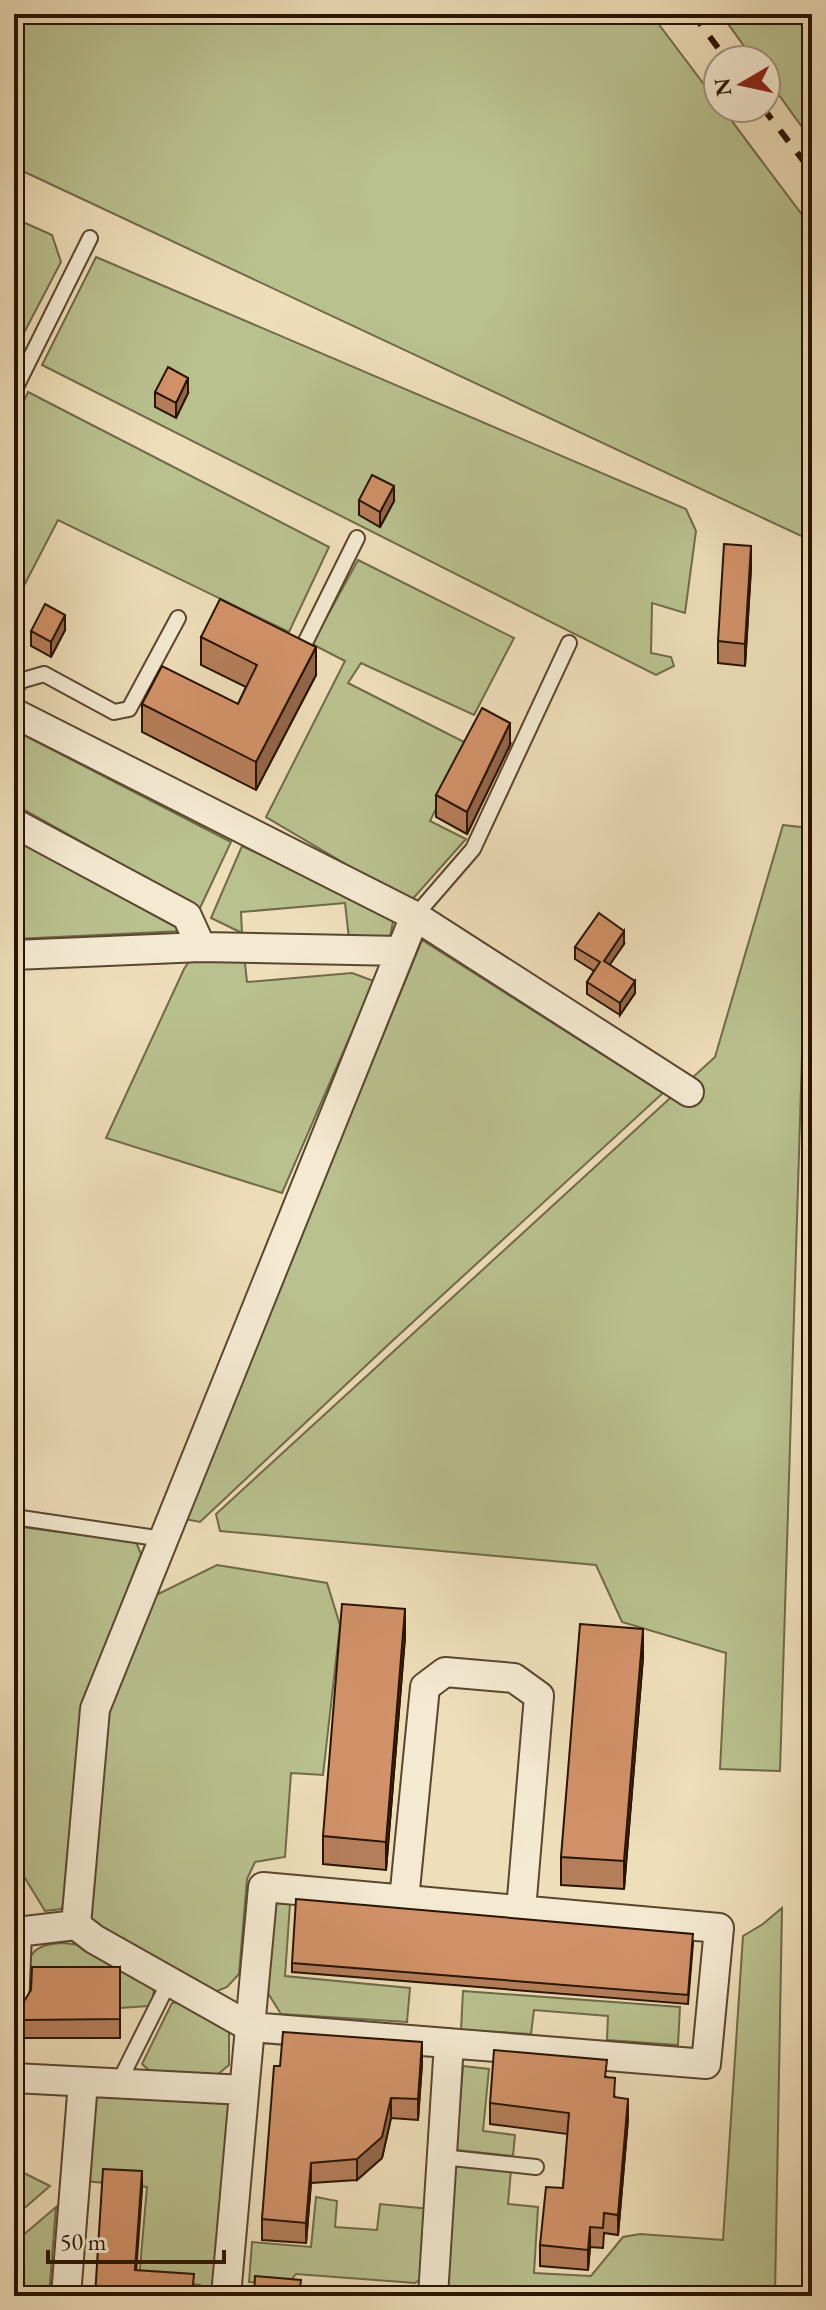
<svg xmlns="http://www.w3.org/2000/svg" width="826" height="2310" font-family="'EB Garamond',serif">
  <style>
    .green { fill: #b9c18f; stroke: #706a48; stroke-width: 2 }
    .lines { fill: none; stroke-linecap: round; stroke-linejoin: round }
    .service-casing { stroke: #5a462f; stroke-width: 18 }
    .minor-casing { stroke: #5a462f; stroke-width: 32 }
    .service { stroke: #f4ead2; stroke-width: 14 }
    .minor { stroke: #f4ead2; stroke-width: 28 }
    .rail { stroke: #281301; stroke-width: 6; stroke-dasharray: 14 14; stroke-linecap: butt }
    .wall { fill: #b57e5a; stroke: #281301; stroke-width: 2 }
    .shaded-wall { fill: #93664a; stroke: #281301; stroke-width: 2 }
    .building { fill: #d29269; stroke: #281301; stroke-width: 2 }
  </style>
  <rect width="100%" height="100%" fill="#eedeb9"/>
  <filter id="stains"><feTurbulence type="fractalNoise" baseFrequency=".0025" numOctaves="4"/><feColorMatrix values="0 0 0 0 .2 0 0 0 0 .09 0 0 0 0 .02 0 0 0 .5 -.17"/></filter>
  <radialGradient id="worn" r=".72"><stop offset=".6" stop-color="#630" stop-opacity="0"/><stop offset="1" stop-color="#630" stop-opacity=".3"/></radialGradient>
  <path class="green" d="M14,14H651L718,103V108H722L812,228V541L14,167Z
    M721,14H812V141L766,77V60H754Z
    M14,218L52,235L61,262L14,352Z
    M96,257L686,509L696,531L685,613L652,603L651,653L671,657L674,666L656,675L42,365Z
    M28,392L329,547L289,632L58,520L14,605V423Z
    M358,560L514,638L474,715L361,663L348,683L468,744L430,821L466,839L410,902L266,817L345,661L312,644Z
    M14,730L231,842L200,908L14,804Z
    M783,825L809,828L780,1771L720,1769L726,1653L622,1622L596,1565L220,1531L216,1514L715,1057Z
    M14,838L183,931L14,939Z
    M242,846L394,917L390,937L349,939L345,903L241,912L242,933L211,918Z
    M422,940L663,1093L389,1344L200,1522L185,1519Z
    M244,954L247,982L352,973L374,981L282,1193L106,1138L184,969L192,957Z
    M14,1526L136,1542L141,1554L90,1687L71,1888L61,1909L45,1911L14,1860Z
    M217,1565L327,1583L340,1625L323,1775L291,1773L285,1857L255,1862L247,1879L239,1974L227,1987L215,1992L93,1928L88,1913L107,1713L148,1599Z
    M275,1903L290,1904L285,1976L410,1988L407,2022L281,2014L266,1990Z
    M782,1908L775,2296H515L452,2290L444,2280L453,2165L511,2170L508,2204L538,2207L534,2273L591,2276L623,2237L640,2234L723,2240L743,1936L763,1924Z
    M64,1943L80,1945L154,1988L153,1998L149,2006L120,2008L119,1986H23C29,1956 29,1944 64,1943Z
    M463,1991L680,2007L678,2045L607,2040L608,2016L534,2010L531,2034L461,2030Z
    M181,2002L229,2032V2065L217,2075L151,2072L142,2064L172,2003Z
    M463,2066L489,2069L483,2131L515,2135L513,2156L456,2150Z
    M93,2093L233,2102L217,2296H199L200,2285L139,2279L147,2187L85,2181Z
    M14,2168L50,2186L14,2217Z
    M316,2197L337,2201L335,2227L377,2230L380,2204L430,2209L426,2275L415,2283L296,2274L288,2284L249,2282L252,2242L311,2247Z
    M56,2207L49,2296H14V2243Z"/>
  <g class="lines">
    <defs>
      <path id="service" d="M14,391L90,238
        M300,653L357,538
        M14,693L20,681L44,674L114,712L129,709L178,618
        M415,916L473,849L569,643
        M14,1517L163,1539
        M118,2084L169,1982
        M442,2157L536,2167"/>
      <path id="minor" d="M14,713L415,916L689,1092
        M14,823L187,916L201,947
        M14,955L201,947L401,951
        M404,1900L425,1687L445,1672L514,1678L539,1696L521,1910
        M14,2007L17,1932L76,1925
        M14,2078L244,2090
        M66,2296L83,2082
        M226,2296C238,2160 250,2023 263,1887L719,1928L706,2064L250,2027L94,1939L76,1925L95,1709L415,916
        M433,2296L449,2043"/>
    </defs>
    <use href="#service" class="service-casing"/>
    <use href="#minor" class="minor-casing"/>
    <use href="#service" class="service"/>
    <use href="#minor" class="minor"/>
    <path class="rail" d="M693,14L727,60
      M763,108L812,172"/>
  </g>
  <path class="wall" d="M155,392L188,393L176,418L155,407Z
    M359,500L394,501L380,527L359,515Z
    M751,568L745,666L718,663V641Z
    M65,630L51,657L31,646V631Z
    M201,637L316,675L256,790L142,732V704H238L246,687L201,665Z
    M510,745L467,834L436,817V795Z
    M624,944L609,965L635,993L620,1015L587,994V982L594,971L575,959V947Z
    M405,1637L386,1870L323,1864V1836Z
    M643,1657L624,1889L561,1885V1857Z
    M693,1943L688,2004L292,1972V1963Z
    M120,1967V2038H23V2003Z
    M422,2063L418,2120L391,2118L382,2158L357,2180L311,2183L306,2243L262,2240V2219L280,2066Z
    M607,2077L615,2097L628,2119L618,2235L604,2233L603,2248L590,2247L588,2270L540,2266V2245L563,2188L568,2134L490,2124V2103Z"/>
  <path class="shaded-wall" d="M188,378V393L176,418V403Z
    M394,486V501L380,527V512Z
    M751,546V568L745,666V644Z
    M65,615V630L51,657V642Z
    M316,647V675L256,790V762Z
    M510,723V745L467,834V812Z
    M624,931V944L604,973V961Z
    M635,981V993L620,1015V1003Z
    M405,1609V1637L386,1870V1842Z
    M643,1629V1657L624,1889V1861Z
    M422,2042V2063L418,2120V2099Z
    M391,2098V2118L382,2158L357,2180V2159Z
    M628,2099V2119L618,2235V2215Z
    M311,2163V2183L306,2243V2223Z
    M142,2171V2190L135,2288V2270Z
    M590,2227V2247L588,2270V2250Z"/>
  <path class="building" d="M168,367L188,378L176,403L155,392Z
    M372,475L394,486L380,512L359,500Z
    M724,544L751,546L745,644L718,641Z
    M220,599L316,647L256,762L142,704L162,666L238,704L257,665L201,637Z
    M45,604L65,615L51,642L31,631Z
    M482,708L510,723L467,812L436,795Z
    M599,913L624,931L604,961L635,981L620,1003L587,982L600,962L575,947Z
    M342,1604L405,1609L386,1842L323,1836Z
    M580,1624L643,1629L624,1861L561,1857Z
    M296,1899L693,1934L688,1995L292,1963Z
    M32,1967H120V2019L23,2020V2003L31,1990Z
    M283,2032L422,2042L418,2099L391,2098L382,2137L357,2159L311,2163L306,2223L262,2219L274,2066H280Z
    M494,2050L607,2060L605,2077L615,2078L614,2097L628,2099L618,2215L604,2213L603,2228L590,2227L588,2250L540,2245L546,2187L563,2188L569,2113L490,2103Z
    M103,2169L142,2171L135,2270L194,2274L192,2296H95Z
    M255,2276L301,2280L299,2296H254Z"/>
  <rect width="826" height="2310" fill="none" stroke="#eedeb9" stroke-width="48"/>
  <rect x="16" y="16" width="794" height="2278" fill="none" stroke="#281301" stroke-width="4"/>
  <rect x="24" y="24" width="778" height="2262" fill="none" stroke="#281301" stroke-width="2"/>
  <g transform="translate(742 84) rotate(261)"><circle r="38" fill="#f4ead2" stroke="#a2947e" stroke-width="2"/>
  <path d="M0-6L14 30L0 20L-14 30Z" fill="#8f2418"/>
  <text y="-12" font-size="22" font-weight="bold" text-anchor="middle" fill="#281301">N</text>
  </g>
  <path d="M48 2250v12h176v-12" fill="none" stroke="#281301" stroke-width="4"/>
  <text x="60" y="2250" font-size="24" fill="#281301" stroke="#f4ead2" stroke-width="6" paint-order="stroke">50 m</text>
  <rect width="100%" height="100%" filter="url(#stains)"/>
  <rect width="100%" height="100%" fill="url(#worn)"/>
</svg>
